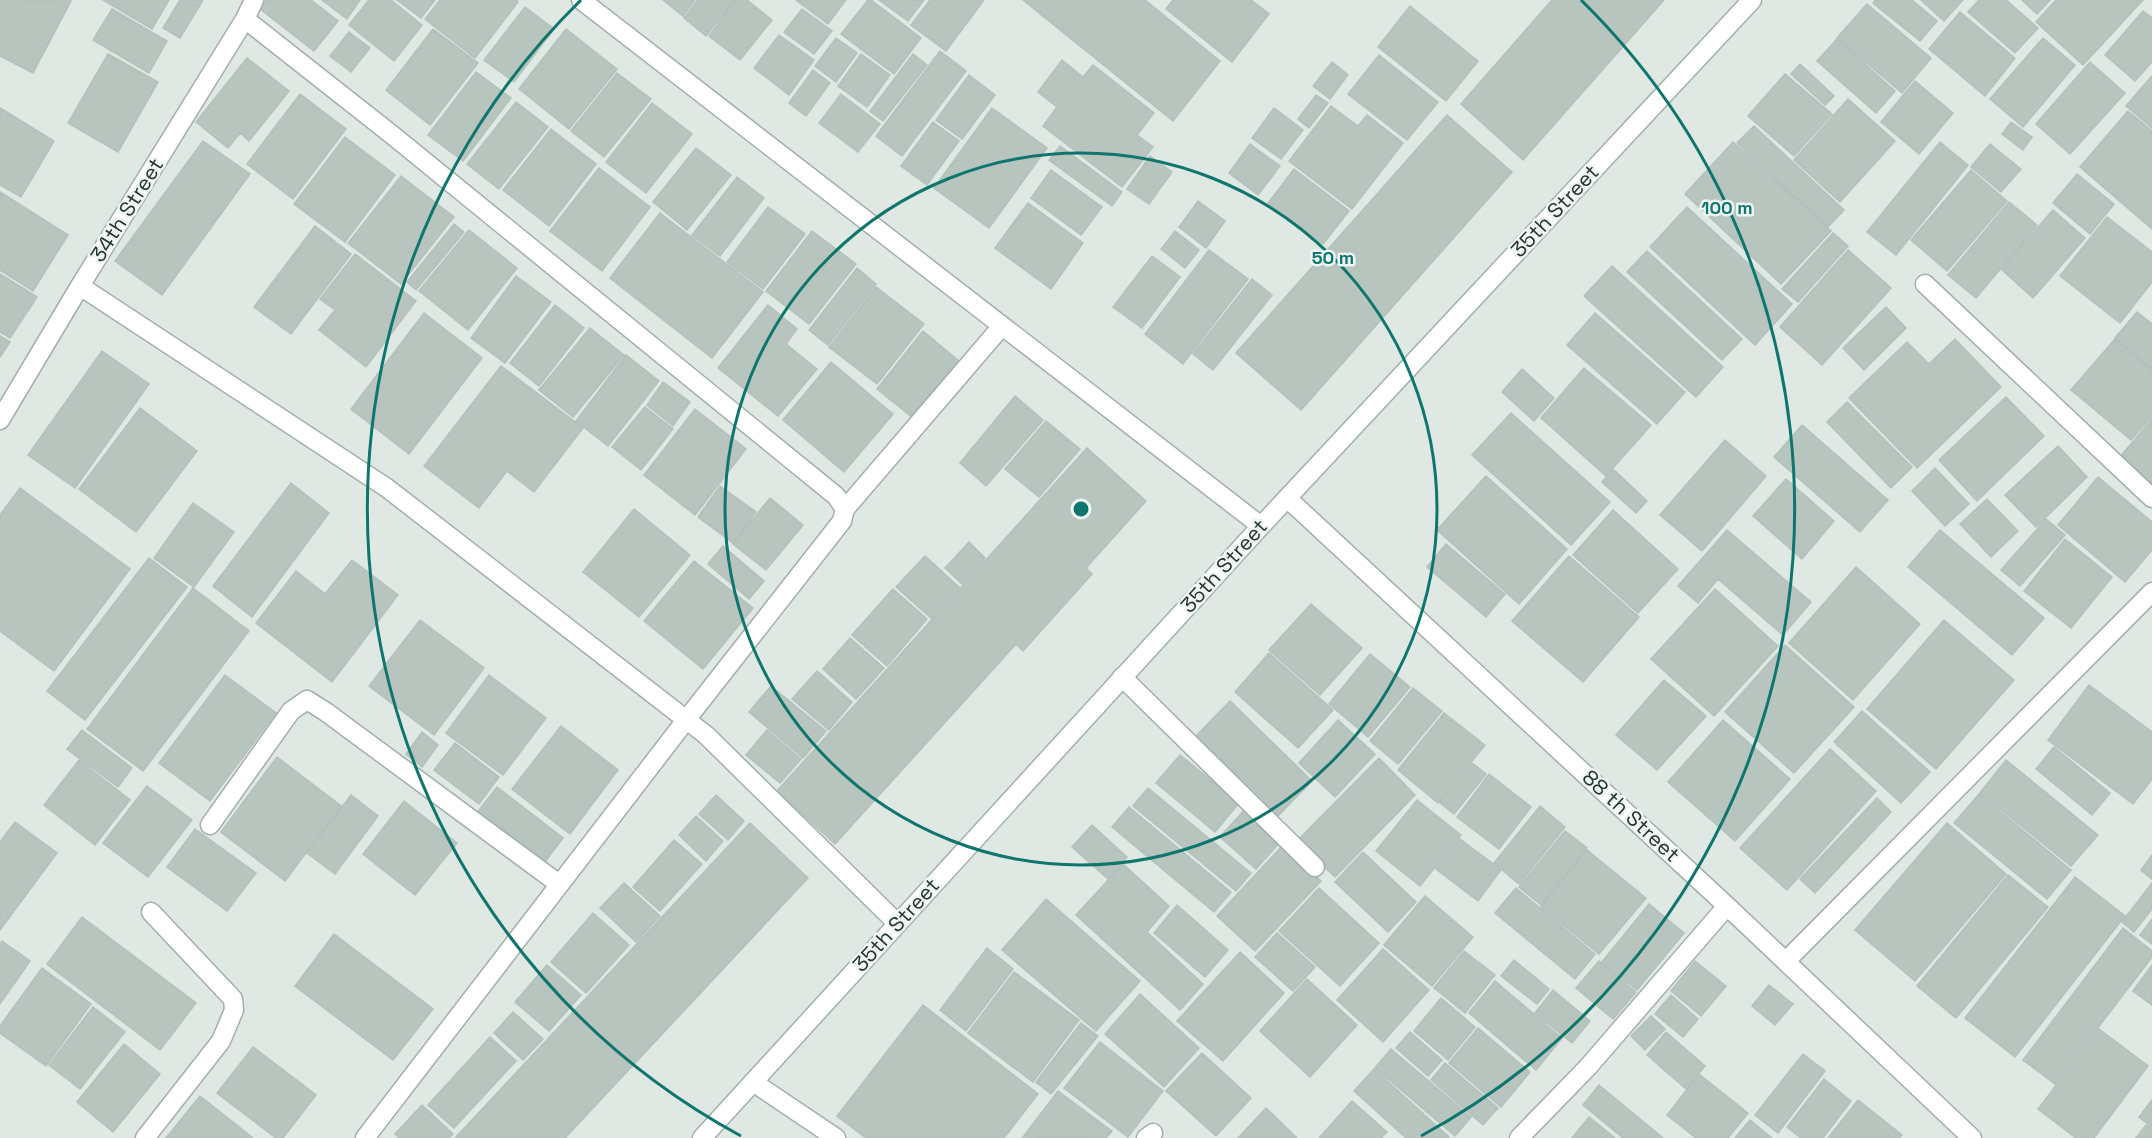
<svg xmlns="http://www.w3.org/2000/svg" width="2152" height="1138" font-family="'Space Grotesk',sans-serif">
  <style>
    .building { fill: #b8c5bf; stroke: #b2c1ba; stroke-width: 1.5 }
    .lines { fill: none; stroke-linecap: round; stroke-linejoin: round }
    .minor-casing { stroke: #a3afa9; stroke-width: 21 }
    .secondary-casing { stroke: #a0b2aa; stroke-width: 21 }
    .minor { stroke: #fff; stroke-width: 18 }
    .secondary { stroke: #fff; stroke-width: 18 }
    .ring { fill: none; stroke: #0f766e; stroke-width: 3 }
    .labels { text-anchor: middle; stroke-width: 5; stroke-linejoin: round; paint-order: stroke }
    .street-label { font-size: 21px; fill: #22362f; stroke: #eff5f2 }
    .centre { fill: #0f766e; stroke: #eff5f2; stroke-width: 3 }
    .ring-label { font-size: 18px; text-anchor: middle; font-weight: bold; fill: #0f766e; stroke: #eff5f2; stroke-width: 5; stroke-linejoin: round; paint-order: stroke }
  </style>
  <rect width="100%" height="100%" fill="#dfe8e3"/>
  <path class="building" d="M0,0L71,1L33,73L0,56Z
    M103,0H169L152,29Z
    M180,0H203L180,38L163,28Z
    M265,0H311L338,21L314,51L259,8Z
    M322,0H360L347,19Z
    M369,0H391L422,25L394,61L349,25Z
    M397,0H435L421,18Z
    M440,0H516L518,2L475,58L425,19Z
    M663,0H695L683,16Z
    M698,0H735L706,36L684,18Z
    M736,0H747L772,20L740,60L709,36Z
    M796,0H846L828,24Z
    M868,0H871L921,38L894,74L841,34Z
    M879,0H924L908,21Z
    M930,0H984L946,51L911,25Z
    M1023,0H1145L1220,61L1173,121Z
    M1173,0H1251L1269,14L1232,62L1166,9Z
    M1552,0H1664L1523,160L1461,104Z
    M1875,0H1912L1937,21L1920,41L1873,3Z
    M1921,0H1963L1944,21Z
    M1979,0H2006L2038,28L2015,53L1968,12Z
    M2022,0H2050L2037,14Z
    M2056,0H2143L2083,65L2036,22Z
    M1867,4L1931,58L1902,93L1837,38Z
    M1410,6L1478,61L1446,101L1378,47Z
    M525,7L554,29L514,82L484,60Z
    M112,9L167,41L149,73L93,40Z
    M802,9L832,31L814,54L784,32Z
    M2143,11L2152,18V62L2135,81L2105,55Z
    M1960,12L2015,58L1985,96L1929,49Z
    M433,29L478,63L430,125L386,90Z
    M566,29L617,69L569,129L519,89Z
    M349,32L370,48L351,72L330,56Z
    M779,35L814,60L789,95L754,68Z
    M836,38L857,53L836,82L815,66Z
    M2043,38L2075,65L2023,127L1990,99Z
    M1837,39L1895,91L1876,113L1817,61Z
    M940,51L966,71L902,156L876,136Z
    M108,54L158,82L118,152L68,123Z
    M861,54L890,75L867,107L838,86Z
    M913,54L927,65L883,121L870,111Z
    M1379,55L1438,102L1407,140L1348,94Z
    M247,58L289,91L249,141L240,133L228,148L196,122Z
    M1062,60L1083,77L1093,65L1154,113L1137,135L1153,147L1122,187L1043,126L1057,107L1038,92Z
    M1332,62L1348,75L1330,99L1313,86Z
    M2090,62L2125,93L2070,154L2036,124Z
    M1800,64L1834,96L1825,105L1791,74Z
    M813,70L830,83L806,116L789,103Z
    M476,72L511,98L463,161L428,135Z
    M617,73L651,99L604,157L571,131Z
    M1785,74L1832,114L1794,156L1748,116Z
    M969,75L995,95L962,139L936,120Z
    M2152,76V128L2126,106Z
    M1915,81L1953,113L1919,154L1881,122Z
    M300,94L346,129L293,199L247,164Z
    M841,94L880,124L858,152L819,123Z
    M1316,95L1328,103L1309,128L1298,119Z
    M1848,99L1895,141L1840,202L1794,160Z
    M516,102L548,127L499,189L467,164Z
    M652,103L692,134L646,193L606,162Z
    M1331,106L1358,126L1367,115L1403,143L1352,209L1289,161Z
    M0,108L54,141L21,197L0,185Z
    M992,108L1047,148L989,228L934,188Z
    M1274,108L1303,130L1281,159L1252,138Z
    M2128,111L2152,131V229L2080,167Z
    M1447,115L1512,172L1301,410L1236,353Z
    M933,122L959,141L927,185L901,166Z
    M2011,122L2032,137L2023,150L2002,134Z
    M1754,126L1844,210L1828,227L1737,143Z
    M551,129L596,164L549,226L503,190Z
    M345,137L395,175L345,242L294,204Z
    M203,141L250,174L162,295L115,261Z
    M1733,142L1831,231L1781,284L1685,194Z
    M1940,142L1968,165L1896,255L1867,232Z
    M1250,144L1280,166L1258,195L1229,173Z
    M1990,144L2021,169L2001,192L1971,167Z
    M1060,146L1122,192L1112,206L1049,160Z
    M696,148L731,175L687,230L653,202Z
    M1150,156L1172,172L1149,204L1127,189Z
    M599,168L650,207L602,271L550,231Z
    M1294,169L1349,211L1323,244L1268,203Z
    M1051,170L1102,207L1081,235L1031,198Z
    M1971,170L2007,201L1947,271L1911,240Z
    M2077,174L2114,204L2090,234L2053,203Z
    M401,176L454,217L401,284L348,243Z
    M737,177L764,198L720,256L692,235Z
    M0,192L68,235L33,291L0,270Z
    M1198,201L1225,221L1206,248L1179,227Z
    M2009,202L2037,225L1976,298L1948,275Z
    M1028,203L1083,243L1051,289L995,248Z
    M768,207L805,234L763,289L727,262Z
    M1687,207L1792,304L1755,345L1650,247Z
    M2053,210L2085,238L2033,298L2001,269Z
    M660,213L763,292L712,358L610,278Z
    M2107,217L2152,252V282L2120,323L2060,276Z
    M454,224L464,232L416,290L407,282Z
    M315,226L351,254L291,334L254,307Z
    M469,230L517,268L468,330L419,291Z
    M812,231L856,264L809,324L766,291Z
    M1175,231L1199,250L1185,268L1161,249Z
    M1833,233L1848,246L1798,302L1782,289Z
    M1209,250L1248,279L1183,364L1145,334Z
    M1848,250L1891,288L1822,365L1780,327Z
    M1647,251L1742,339L1722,360L1627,272Z
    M355,254L416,301L366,367L319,330L335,310L320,299Z
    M1152,256L1180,277L1142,328L1113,307Z
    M1612,266L1723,367L1696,397L1584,296Z
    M857,268L876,284L828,345L809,330Z
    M0,274L37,297L10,338L0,332Z
    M516,276L551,302L505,363L471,338Z
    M1252,279L1272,295L1213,370L1193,354Z
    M876,287L924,324L877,384L829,347Z
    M555,305L584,328L539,386L510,363Z
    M768,305L797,329L786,344L817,369L778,416L718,368Z
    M1886,307L1906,328L1864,370L1843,348Z
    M2137,312L2152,324V369L2115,338Z
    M424,313L482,358L409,454L351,409Z
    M1595,313L1685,392L1657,424L1567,345Z
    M590,328L624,355L573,417L539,390Z
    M923,331L959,361L913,418L877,389Z
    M0,336L10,342L0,357Z
    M1955,339L2001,387L1917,468L1849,398L1907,342L1929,364Z
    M2115,339L2152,371V416L2131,440L2071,390Z
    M102,351L149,384L75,488L28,455Z
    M626,355L659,381L608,446L576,421Z
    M831,362L893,414L844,472L783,420Z
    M501,366L583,428L534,492L507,471L479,508L424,466Z
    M1584,368L1651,425L1606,476L1541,418Z
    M1522,369L1554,398L1534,421L1502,392Z
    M663,382L690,402L673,426L647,405Z
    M1015,396L1043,420L986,486L960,463Z
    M2006,397L2044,436L1977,501L1939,460Z
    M1847,402L1912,467L1891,488L1827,422Z
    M645,407L673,429L641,470L612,447Z
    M140,408L197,451L136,532L79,489Z
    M695,409L746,449L695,515L644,475Z
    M1511,413L1610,502L1571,545L1472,455Z
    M2152,419V484L2120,457Z
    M1046,421L1080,449L1039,497L1005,469Z
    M1802,425L1888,500L1860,532L1774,457Z
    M1725,440L1766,476L1702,551L1660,515Z
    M2058,446L2087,477L2036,527L2005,495Z
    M1087,448L1146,501L1086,568L1092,574L1023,651L1016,644L835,844L777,791Z
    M1935,468L1969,504L1945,526L1912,491Z
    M1613,469L1647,501L1636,513L1602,482Z
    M1486,476L1567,549L1519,604L1437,530Z
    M2098,477L2152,522V550L2125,582L2058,525Z
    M1786,479L1834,521L1802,559L1753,516Z
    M291,483L329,513L252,617L213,586Z
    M720,486L756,512L733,543L698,517Z
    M20,488L130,569L54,671L0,631V515Z
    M770,498L803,525L766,570L733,544Z
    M1987,499L2018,531L1991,557L1960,524Z
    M193,503L234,532L194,587L154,558Z
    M634,509L690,555L639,617L583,572Z
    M1613,510L1678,569L1638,613L1573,555Z
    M2046,519L2065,535L2020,586L2001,570Z
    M1727,530L1811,602L1783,635L1718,579L1698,603L1678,586Z
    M1940,530L2044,618L2012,655L1908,567Z
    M2065,539L2112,577L2071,628L2024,591Z
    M969,542L985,558L962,584L945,568Z
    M1446,544L1505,594L1486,617L1427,567Z
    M723,546L764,581L749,599L708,564Z
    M925,556L960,588L932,619L896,587Z
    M1569,556L1639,617L1583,682L1512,621Z
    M149,558L187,587L85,720L47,691Z
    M352,560L398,595L332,682L256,623L296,571L325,594Z
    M694,561L753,608L703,669L644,621Z
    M1856,567L1920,624L1853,700L1789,643Z
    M193,588L249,631L143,771L87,729Z
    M893,589L927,619L887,666L852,635Z
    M1715,589L1778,646L1714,716L1651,659Z
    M1311,604L1362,648L1320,695L1269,650Z
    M420,620L484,668L434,735L369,686Z
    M1944,620L2014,680L1936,769L1867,709Z
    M850,638L884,668L856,699L823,669Z
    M1785,645L1854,707L1794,773L1725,712Z
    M1269,653L1333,710L1298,748L1235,692Z
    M1370,654L1410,687L1368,737L1329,704Z
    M817,671L852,702L829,730L792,699Z
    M225,675L276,713L210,801L159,763Z
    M489,675L546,718L503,775L446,733Z
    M1664,680L1706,716L1657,770L1616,735Z
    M2089,685L2152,732V779L2133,804L2048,740Z
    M771,686L826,731L803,758L749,712Z
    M1413,688L1442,711L1398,764L1370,741Z
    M1230,701L1312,781L1274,820L1192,740Z
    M1862,711L1930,772L1901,803L1834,742Z
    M1444,713L1485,745L1438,803L1398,770Z
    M1338,720L1375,754L1335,797L1299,763Z
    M1723,720L1790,779L1735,841L1668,782Z
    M561,726L618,770L570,834L512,789Z
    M82,730L132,768L118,787L67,749Z
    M767,730L801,759L780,783L746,755Z
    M422,732L438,745L422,767L406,754Z
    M455,743L499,777L479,804L434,770Z
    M2054,747L2110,793L2092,815L2036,769Z
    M1830,749L1876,791L1787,890L1740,848Z
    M1180,755L1239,803L1215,832L1156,783Z
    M277,757L341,806L285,881L221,832Z
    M1379,758L1415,795L1335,877L1297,841Z
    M79,760L130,800L95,845L44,805Z
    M2006,760L2098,835L2071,866L1980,793Z
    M1471,762L1486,774L1454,814L1439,802Z
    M1489,774L1531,807L1499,849L1457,817Z
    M147,786L192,820L148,877L103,843Z
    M497,787L563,838L542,866L476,814Z
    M1148,788L1251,873L1236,891L1133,806Z
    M1979,794L2071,870L2047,899L1954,823Z
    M351,795L378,816L335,874L307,853Z
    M716,795L744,821L728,840L699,814Z
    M1877,798L1891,812L1815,893L1800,879Z
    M1417,800L1461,835L1420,886L1376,851Z
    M404,801L457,843L415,895L363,854Z
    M1540,806L1565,827L1519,884L1494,863Z
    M1129,807L1231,892L1214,912L1112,827Z
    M1246,808L1282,840L1256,869L1220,837Z
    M696,816L723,841L706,861L679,835Z
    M15,822L57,853L0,930V842Z
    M750,823L808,878L565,1138H455Z
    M1947,823L2006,874L1915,981L1855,930Z
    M1092,825L1127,857L1108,879L1072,847Z
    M195,829L256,873L227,911L167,867Z
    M1565,831L1587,848L1541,905L1519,887Z
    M1460,839L1501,870L1478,901L1436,869Z
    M674,840L702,864L660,911L633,887Z
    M1283,845L1321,881L1255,951L1217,916Z
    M1587,850L1646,898L1599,954L1541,907Z
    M1363,852L1416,902L1388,932L1335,882Z
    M2152,855V879L2141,870Z
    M1123,864L1169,906L1147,932L1203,984L1180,1010L1076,915Z
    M2008,875L2048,907L1956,1018L1917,986Z
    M2075,877L2125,916L2015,1057L1965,1018Z
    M624,883L660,916L636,942L600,908Z
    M2152,883V909L2134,932L2122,922Z
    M1319,888L1379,943L1340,986L1279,931Z
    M1516,888L1595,954L1575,979L1495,913Z
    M1425,896L1473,937L1432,986L1384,945Z
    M1046,899L1140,981L1096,1031L1002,950Z
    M1649,904L1684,933L1637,990L1602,962Z
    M1177,905L1228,950L1205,977L1154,933Z
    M593,913L629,945L586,993L551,962Z
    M82,917L196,1003L160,1050L47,964Z
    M2152,919V944L2140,935Z
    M2123,928L2152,951V957L2055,1084L2023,1060Z
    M1277,933L1315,967L1293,991L1255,957Z
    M334,934L433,1009L393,1060L295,986Z
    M2,941L30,961L0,1004V944Z
    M987,948L1013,969L966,1031L940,1010Z
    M1383,949L1429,990L1383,1042L1337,1000Z
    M1464,951L1495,975L1465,1013L1434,988Z
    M1240,952L1284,993L1223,1061L1177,1021Z
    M1514,960L1549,989L1537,1004L1501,976Z
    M1599,961L1636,992L1613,1019L1576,988Z
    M1695,961L1726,986L1701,1016L1671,991Z
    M547,965L581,995L549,1031L515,1002Z
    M2152,965V1005L2133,991Z
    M42,968L91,1004L46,1066L0,1033V1026Z
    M1014,972L1079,1020L1033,1082L968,1033Z
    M1307,979L1357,1025L1310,1077L1260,1031Z
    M1495,981L1562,1038L1536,1070L1469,1013Z
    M1769,985L1793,1004L1775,1025L1752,1006Z
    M1553,990L1590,1021L1572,1043L1535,1013Z
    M1140,994L1199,1048L1164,1087L1105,1034Z
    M1671,995L1698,1019L1683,1037L1655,1014Z
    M1441,998L1475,1027L1448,1060L1414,1031Z
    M923,1005L1038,1094L1004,1138H866L837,1116Z
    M93,1007L125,1032L80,1089L49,1065Z
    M513,1012L543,1039L523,1060L494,1033Z
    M1651,1016L1665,1029L1645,1050L1631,1036Z
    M1081,1023L1098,1036L1051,1094L1036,1082Z
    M1478,1028L1530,1072L1501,1107L1449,1063Z
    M2099,1029L2148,1066L2094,1138H2076L2038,1109Z
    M1410,1032L1442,1060L1428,1076L1396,1048Z
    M1666,1032L1705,1066L1686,1089L1647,1055Z
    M490,1037L516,1061L454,1128L428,1105Z
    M1100,1042L1163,1091L1128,1137L1064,1088Z
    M124,1044L160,1074L113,1132L77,1102Z
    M253,1047L316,1095L283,1138H276L217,1093Z
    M1391,1049L1471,1117L1455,1136L1375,1068Z
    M1202,1053L1251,1098L1216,1136L1166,1091Z
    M1803,1054L1825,1071L1778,1133L1755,1115Z
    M1445,1063L1498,1108L1483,1125L1431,1080Z
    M1374,1069L1449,1137L1448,1138H1406L1354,1091Z
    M1699,1074L1748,1113L1728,1138H1696L1667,1115Z
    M1824,1079L1851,1101L1823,1138H1801L1787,1127Z
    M1599,1085L1663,1138H1623L1583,1105Z
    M1058,1091L1112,1131L1106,1138L1023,1137Z
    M200,1096L253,1138H166Z
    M1858,1100L1902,1135L1899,1138H1828Z
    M2152,1100V1127L2139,1117Z
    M1352,1101L1387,1132L1381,1138H1319Z
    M422,1105L453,1134L449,1138H399L395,1134Z
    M1266,1108L1297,1138H1238Z
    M1589,1117L1615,1138H1572Z
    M1750,1120L1772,1138H1735Z
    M2146,1125L2152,1129V1138H2136Z"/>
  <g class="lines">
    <defs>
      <path id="minor" d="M581,0L1261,526
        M245,19L391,134L836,496L845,509L842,521L686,720L365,1138
        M1925,284L2152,498
        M80,286L387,488L706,735L897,923
        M0,420L80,286L245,19L254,0
        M1287,498L1727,906L1972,1138
        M845,509L1002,326
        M1122,677L1315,867
        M210,825L291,711L307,700L326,712L559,884
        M1786,961L2152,592
        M753,1082L836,1138
        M145,1138L221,1041L234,1010L233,999L151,912
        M1146,1138L1153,1133
        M1519,1138L1588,1067L1727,906"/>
      <path id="secondary" d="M702,1138L1261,526L1752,0"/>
    </defs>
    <use href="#minor" class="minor-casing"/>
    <use href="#secondary" class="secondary-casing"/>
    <use href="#minor" class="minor"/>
    <use href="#secondary" class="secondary"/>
  </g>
  <g class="ring">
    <circle cx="1081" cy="509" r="356"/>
    <path d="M741 1136A713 713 0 0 1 581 0M1581 0A713 713 0 0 1 1421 1136"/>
  </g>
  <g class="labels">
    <g class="street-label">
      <text transform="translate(127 210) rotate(-58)" y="7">34th Street</text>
      <text transform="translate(1555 211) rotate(-47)" y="7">35th Street</text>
      <text transform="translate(1224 566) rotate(-48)" y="7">35th Street</text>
      <text transform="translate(1631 816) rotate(43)" y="7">88 th Street</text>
      <text transform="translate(896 925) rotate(-48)" y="7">35th Street</text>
    </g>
  </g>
  <circle cx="1081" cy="509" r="9" class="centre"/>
  <g class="ring-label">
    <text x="1727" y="214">100 m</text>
    <text x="1333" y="264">50 m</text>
  </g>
</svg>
